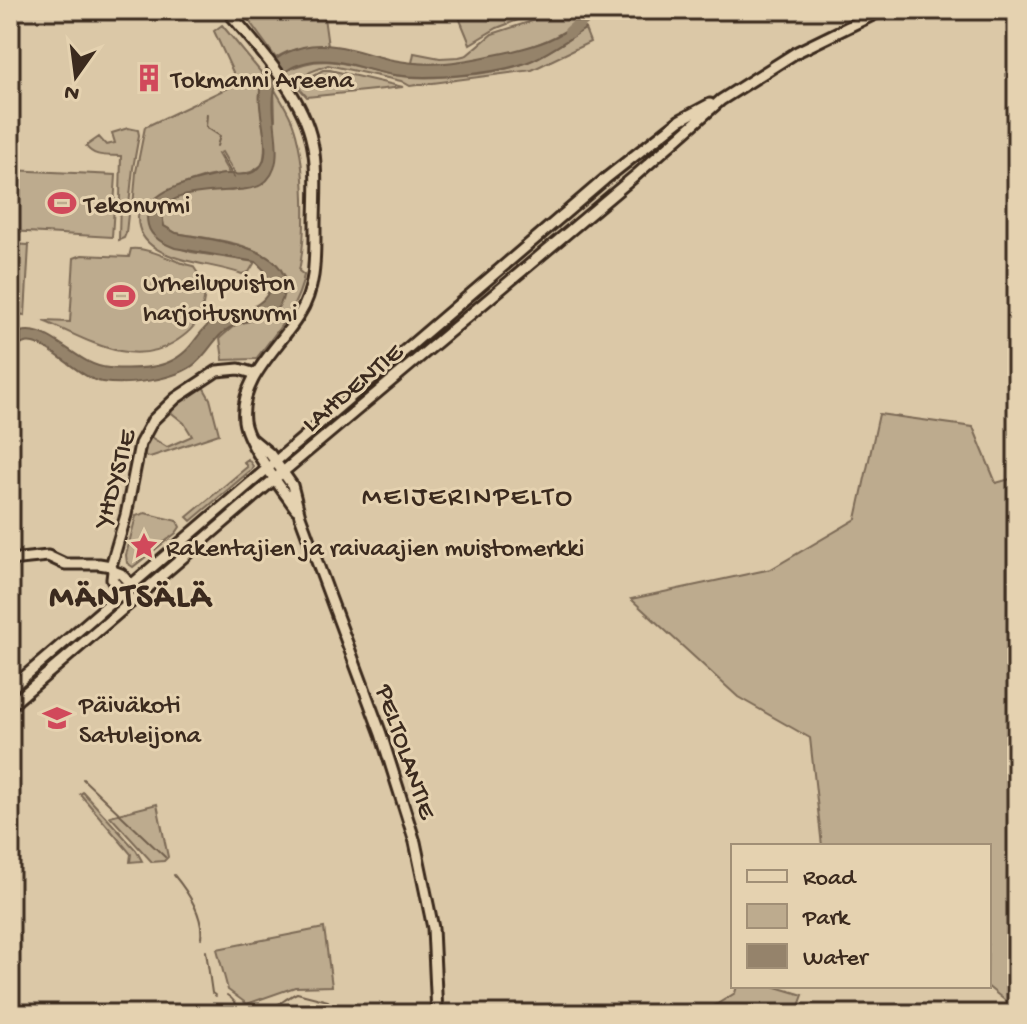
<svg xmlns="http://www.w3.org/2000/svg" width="1027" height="1024" font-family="'Gochi Hand',sans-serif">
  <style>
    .green { fill: #bdab8e; stroke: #7c6a56; stroke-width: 2 }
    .water { fill: #95836b; stroke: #715f4c; stroke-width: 2 }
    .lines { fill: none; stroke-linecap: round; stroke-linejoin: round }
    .stream { stroke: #715f4c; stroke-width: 2 }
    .river { stroke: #95836b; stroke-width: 12 }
    .secondary-casing { stroke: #3b2a1e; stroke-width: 15 }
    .secondary { stroke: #e5d2b0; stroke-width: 9 }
    .labels { text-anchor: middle; stroke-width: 6; stroke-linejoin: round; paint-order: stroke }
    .poi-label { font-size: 26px; fill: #3b2a1e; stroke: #e5d2b0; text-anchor: start }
    .street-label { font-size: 26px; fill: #3b2a1e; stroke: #e5d2b0 }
    .neighbourhood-label { font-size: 28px; letter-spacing: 2px; fill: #3b2a1e; stroke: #e5d2b0 }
    .district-label { font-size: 34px; font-weight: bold; letter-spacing: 2px; fill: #3b2a1e; stroke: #e5d2b0 }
  </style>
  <rect width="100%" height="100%" fill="#dbc8a7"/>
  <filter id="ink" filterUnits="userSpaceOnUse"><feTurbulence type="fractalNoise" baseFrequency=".0125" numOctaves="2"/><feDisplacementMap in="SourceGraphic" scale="16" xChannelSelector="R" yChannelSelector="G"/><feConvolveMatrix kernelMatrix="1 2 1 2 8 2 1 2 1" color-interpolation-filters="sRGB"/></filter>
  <g filter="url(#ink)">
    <path class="green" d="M246,10H323L328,46C310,46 291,47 276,58L247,18Z
      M456,10H544L497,28L470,44Z
      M552,10H563L578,21C546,51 455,69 412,63L414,53L440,58L459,57L467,55L492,34L532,21Z
      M222,25L264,76C252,106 272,136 262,165L251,172L236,176L222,152L218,154L230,175C210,172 172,187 155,199L164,243L191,252L255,262L249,272L242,274C206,260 124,263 140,204H135L133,207L136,172L145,127L238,83L214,31Z
      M585,29L590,42L532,70L410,86L401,81L328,65L310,72L296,84L286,71C326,50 353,68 393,75C427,81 501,75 532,60C551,52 568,39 585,29Z
      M323,70H330L403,87L307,97L299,88L308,78Z
      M274,88C281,101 290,113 294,127C306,164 307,233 299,271L304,275C298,309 276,332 256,359L223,360L220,338L235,325L264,317L285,276C263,241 214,240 176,233L164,226L162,217L166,207L179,196L216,189L231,191L262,184L275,119Z
      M128,128L138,130L139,135L133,168L126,233L124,238L119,240L121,156C108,155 94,158 86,146L99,137L106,145L115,143L112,133Z
      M10,170L116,175L112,237L10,231Z
      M10,244L29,245L25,315L10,313Z
      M131,249C150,247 173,262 193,266C206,284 208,295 199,317C195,328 183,337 173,343C129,369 84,337 43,321L70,322L74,258L82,255L129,257Z
      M202,385L210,399L219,434L150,457L144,456L149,436L167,447L192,436L184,423L168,410Z
      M879,414L973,427L996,483L1017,477V1010L987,986L989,846H822L810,738L738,697L631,599L771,569L856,519Z
      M248,459L253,466L251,470L191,521L187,517L247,467L244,462Z
      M145,513L177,521L180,527L176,533L133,567L127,563L126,555L136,516Z
      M83,792L136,850L142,861L130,862L131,854L80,794Z
      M157,804L168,857L164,861L152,862L110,816Z
      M324,928L332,986L295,987L247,1004L228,990L217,949Z
      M737,986H773L803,995L796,1014H669L709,1009L735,993Z"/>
    <path class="water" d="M578,21L585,29C568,39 551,52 533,60C502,74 429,80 395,75C362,71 329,51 295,66C246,88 301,160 261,185C239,198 152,179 164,226L176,233C205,239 286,245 285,284C283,318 266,314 240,323C215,332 214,347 196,363C177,380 126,386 102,382C73,379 24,308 10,364V336C47,315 71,365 109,368C126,369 154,369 169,362C194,351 196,332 213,321C234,308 266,313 271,284L264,270L256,262L175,248C165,244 151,238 148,225C139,189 195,181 218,175C232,171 246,180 259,168C284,144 222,67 303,47C333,40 364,54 393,60C437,69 470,60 513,51C537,45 559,39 578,21Z"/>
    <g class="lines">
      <path class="stream" d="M207,114L206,127L220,136L217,146
        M221,155L234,178
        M83,779L165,857
        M174,875C188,892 204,915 201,938
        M206,951L212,993L216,996
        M227,995C234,999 235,1004 240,1008C262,1024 280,1000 297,993L328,1001L338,1014"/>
      <path class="river" d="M570,32L595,10"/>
      <defs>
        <path id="secondary" d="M227,10C257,47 303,95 312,142C318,170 315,199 315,227C315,258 316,289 299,315C279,348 239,379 244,421C247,444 282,489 296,509
          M252,439L270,454L292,485L300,516L381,734L415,842L433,928L437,1014
          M10,560L48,556L65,564H99L111,566
          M113,571L121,574L135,589
          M124,595L112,579L113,571L111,566L126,515L140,444L153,420L176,398L217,371L239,369L256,374
          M10,689L605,179L680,120L710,104
          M10,706L265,487L635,176L721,100L797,52L883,10"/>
      </defs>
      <use href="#secondary" class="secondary-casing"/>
      <use href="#secondary" class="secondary"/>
    </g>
  </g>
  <defs>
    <symbol id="building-bare" viewBox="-9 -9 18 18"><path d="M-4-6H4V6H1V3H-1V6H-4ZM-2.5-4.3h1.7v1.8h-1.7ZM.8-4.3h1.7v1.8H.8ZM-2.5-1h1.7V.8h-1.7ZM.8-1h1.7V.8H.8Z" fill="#d1495b" stroke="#e5d2b0" stroke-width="2.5" paint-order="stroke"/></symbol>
    <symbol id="stadium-bare" viewBox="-9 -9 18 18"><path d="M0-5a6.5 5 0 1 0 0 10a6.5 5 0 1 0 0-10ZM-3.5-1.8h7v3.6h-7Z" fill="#d1495b" stroke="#e5d2b0" stroke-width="2.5" paint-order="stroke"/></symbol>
    <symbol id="sight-bare" viewBox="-9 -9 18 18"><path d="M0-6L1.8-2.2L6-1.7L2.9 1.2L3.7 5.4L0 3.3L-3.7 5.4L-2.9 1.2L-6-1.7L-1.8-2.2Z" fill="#d1495b" stroke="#e5d2b0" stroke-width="2.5" paint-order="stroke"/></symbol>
    <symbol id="school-bare" viewBox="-9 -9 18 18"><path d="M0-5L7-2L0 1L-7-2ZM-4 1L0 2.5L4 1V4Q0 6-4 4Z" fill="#d1495b" stroke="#e5d2b0" stroke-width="2.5" paint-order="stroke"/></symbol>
  </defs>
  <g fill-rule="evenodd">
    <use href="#building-bare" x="129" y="58" width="40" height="40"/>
    <use href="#stadium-bare" x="42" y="183" width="40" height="40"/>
    <use href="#stadium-bare" x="101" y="276" width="40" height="40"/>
    <use href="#sight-bare" x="124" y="526" width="40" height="40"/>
    <use href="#school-bare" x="37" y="698" width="40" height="40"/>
  </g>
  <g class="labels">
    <g class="poi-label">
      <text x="171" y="87">Tokmanni Areena</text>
      <text x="84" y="212">Tekonurmi</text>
      <text x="143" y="290">Urheilupuiston<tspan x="143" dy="30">harjoitusnurmi</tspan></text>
      <text x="166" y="555">Rakentajien ja raivaajien muistomerkki</text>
      <text x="79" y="712">Päiväkoti<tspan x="79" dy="30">Satuleijona</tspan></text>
    </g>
    <g class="street-label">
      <text transform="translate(351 386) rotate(-40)" y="9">LAHDENTIE</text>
      <text transform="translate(113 478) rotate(-75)" y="9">YHDYSTIE</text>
      <text transform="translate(408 751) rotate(71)" y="9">PELTOLANTIE</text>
    </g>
    <g class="neighbourhood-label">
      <text x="468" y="504">MEIJERINPELTO</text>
    </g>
    <g class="district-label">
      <text x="131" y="605">MÄNTSÄLÄ</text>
    </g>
  </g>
  <rect width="1027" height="1024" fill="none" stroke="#e5d2b0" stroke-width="40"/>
  <rect x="20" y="20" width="987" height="984" fill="none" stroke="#3b2a1e" stroke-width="3" filter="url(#ink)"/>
  <rect x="731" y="844" width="260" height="144" fill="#e5d2b0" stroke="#a18f76" stroke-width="2"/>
  <rect x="747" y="870" width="40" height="12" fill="#e5d2b0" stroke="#a18f76" stroke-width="2"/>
  <text x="803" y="884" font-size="24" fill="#3b2a1e">Road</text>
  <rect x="747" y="904" width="40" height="24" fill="#bdab8e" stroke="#a18f76" stroke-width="2"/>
  <text x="803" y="924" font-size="24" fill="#3b2a1e">Park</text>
  <rect x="747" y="944" width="40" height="24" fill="#95836b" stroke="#a18f76" stroke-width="2"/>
  <text x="803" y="964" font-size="24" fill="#3b2a1e">Water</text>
  <g transform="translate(76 76) rotate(194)" stroke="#e5d2b0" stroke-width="6" paint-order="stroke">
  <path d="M0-6L14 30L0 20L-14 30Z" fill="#3b2a1e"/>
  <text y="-12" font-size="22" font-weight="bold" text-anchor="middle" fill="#3b2a1e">N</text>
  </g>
</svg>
